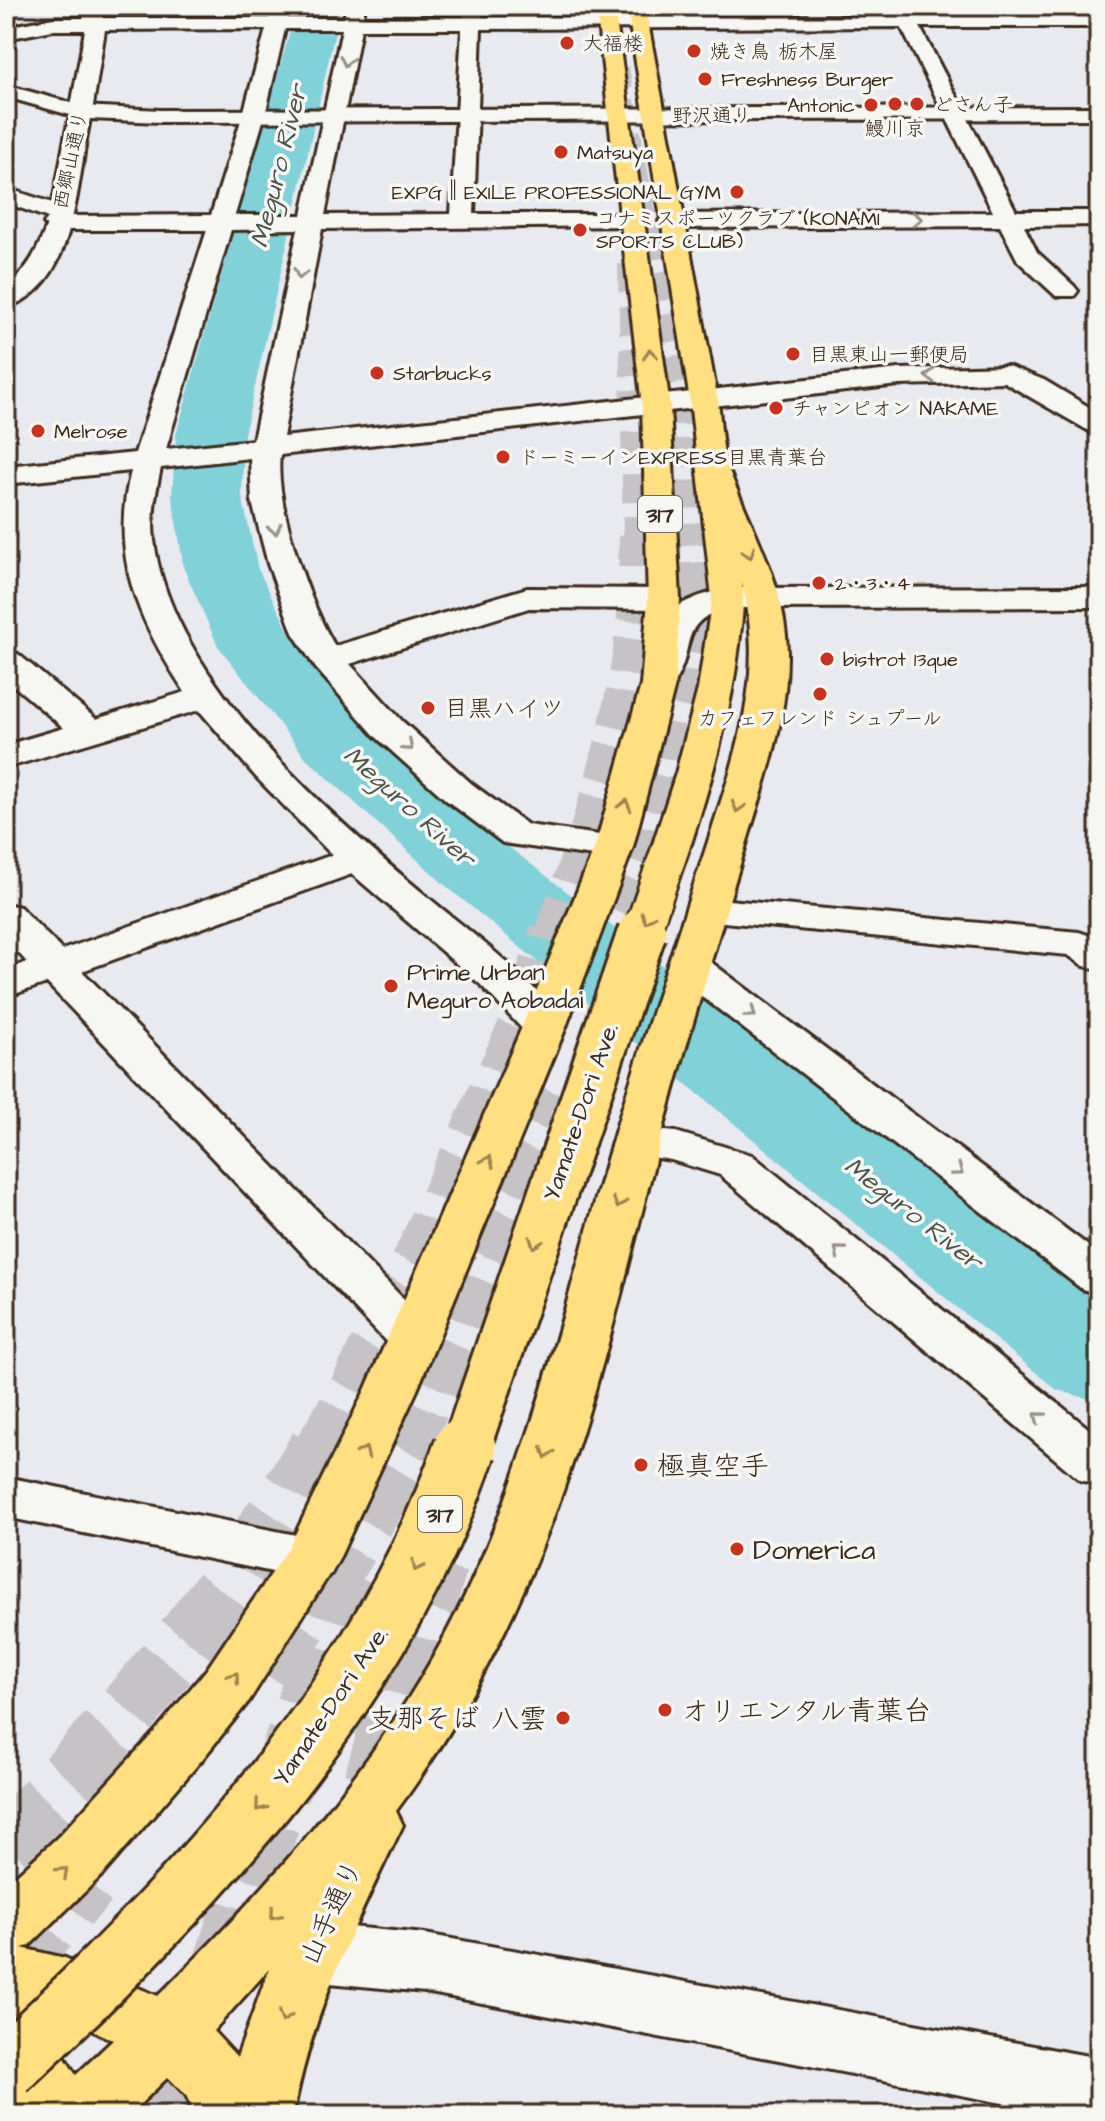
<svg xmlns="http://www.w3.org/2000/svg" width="1105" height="2121" font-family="'Architects Daughter','Klee One',sans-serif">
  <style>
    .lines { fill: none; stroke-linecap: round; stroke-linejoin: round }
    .river { fill: #81d2d8; fill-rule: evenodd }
    .motorway-tunnel-far4 { stroke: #c6c3c6; stroke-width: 21; stroke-dasharray: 21 11; stroke-linecap: butt }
    .motorway-tunnel-far3 { stroke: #c6c3c6; stroke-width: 28; stroke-dasharray: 28 14; stroke-linecap: butt }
    .motorway-tunnel-far2 { stroke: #c6c3c6; stroke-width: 36; stroke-dasharray: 36 18; stroke-linecap: butt }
    .motorway-tunnel-far1 { stroke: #c6c3c6; stroke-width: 47; stroke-dasharray: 47 23; stroke-linecap: butt }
    .motorway-tunnel { stroke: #c6c3c6; stroke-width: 61; stroke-dasharray: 61 30; stroke-linecap: butt }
    .minor-casing { stroke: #3b2a1e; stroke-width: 6 }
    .tertiary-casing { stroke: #3b2a1e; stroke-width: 6 }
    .primary-casing { stroke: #3b2a1e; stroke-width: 6 }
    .minor { fill: #f6f6f2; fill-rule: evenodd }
    .tertiary { fill: #f6f6f2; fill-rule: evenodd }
    .primary { fill: #ffdf80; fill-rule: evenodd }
    .primary-bridge-far2-casing { stroke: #3b2a1e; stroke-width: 41; stroke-linecap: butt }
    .primary-bridge-far1-casing { stroke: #3b2a1e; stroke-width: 53; stroke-linecap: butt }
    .primary-bridge-casing { stroke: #3b2a1e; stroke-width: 67; stroke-linecap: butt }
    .primary-bridge-far2 { stroke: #ffdf80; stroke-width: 36 }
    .primary-bridge-far1 { stroke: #ffdf80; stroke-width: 47 }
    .primary-bridge { stroke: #ffdf80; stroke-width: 61 }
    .oneway { stroke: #989088 }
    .oneway2 { stroke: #9d844f }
    .poi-dot { fill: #c8321e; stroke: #f6f6f2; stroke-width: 3 }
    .labels { text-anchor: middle; stroke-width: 7; stroke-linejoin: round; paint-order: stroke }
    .far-poi-label { font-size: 20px; fill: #3b2a1e; stroke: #f6f6f2; text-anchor: start }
    .far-street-label { font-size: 20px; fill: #3b2a1e; stroke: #f6f6f2 }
    .shield { fill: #f6f6f2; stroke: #73675e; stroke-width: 2 }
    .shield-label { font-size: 22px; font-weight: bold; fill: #3b2a1e }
    .poi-label { font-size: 24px; fill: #3b2a1e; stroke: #f6f6f2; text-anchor: start }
    .street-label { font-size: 24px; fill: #3b2a1e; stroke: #f6f6f2 }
    .water-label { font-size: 26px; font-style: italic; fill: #4c544c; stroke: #f6f6f2 }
    .near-poi-label { font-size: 28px; fill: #3b2a1e; stroke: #f6f6f2; text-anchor: start }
    .near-street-label { font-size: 28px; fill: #3b2a1e; stroke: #f6f6f2 }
  </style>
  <rect width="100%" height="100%" fill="#e9e9f0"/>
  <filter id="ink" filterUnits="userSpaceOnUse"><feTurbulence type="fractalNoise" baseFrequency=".0125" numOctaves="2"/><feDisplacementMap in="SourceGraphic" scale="16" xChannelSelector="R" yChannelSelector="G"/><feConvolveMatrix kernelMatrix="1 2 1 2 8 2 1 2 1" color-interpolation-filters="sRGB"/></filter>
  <g filter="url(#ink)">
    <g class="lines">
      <path class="river" d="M297,6H341L244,435L242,496L258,569L292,638L366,722L510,848L1099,1300V1402L1057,1390L446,886L306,758L218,646L184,569L172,496L176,435Z"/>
      <path class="motorway-tunnel-far4" d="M607,6L649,234"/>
      <path class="motorway-tunnel-far3" d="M649,232L683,416L689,538
        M632,264L637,538"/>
      <path class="motorway-tunnel-far2" d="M630,916C661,820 683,723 691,622C693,594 690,564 689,536
        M553,934C589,830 625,725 635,615C637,589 636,562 637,536"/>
      <path class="motorway-tunnel-far1" d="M317,1450L349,1396L411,1271L523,1024L554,932
        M405,1450L476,1303L565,1097"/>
      <path class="motorway-tunnel" d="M264,1673L345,1551L406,1448
        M374,1782L437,1564
        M6,1845C121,1723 233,1593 319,1448
        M223,1967L348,1575
        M6,1971L89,1882
        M176,2115L201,2036"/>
      <defs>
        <path id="minor" d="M78,6H96L103,18H269L272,6H290L288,18H344L347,6H365L363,17H463L464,6H482V17L896,16L891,6H909L914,16L1099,15V27H920L1016,211H1099V225L1024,226L1037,252L1074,286L1078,291L1074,296H1056L1018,261L1000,226L671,228L663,226L659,221L663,216L671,214L993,212L901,27L481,29L474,214H633L641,216L645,221L641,226L322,229L283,437L899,369L1008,366L1044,380L1099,413V434L1089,431L1004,382L899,385L280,455C274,503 310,606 335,646L527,588L664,589L676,592L680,599L676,606L664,609L529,608L350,664L402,721L472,784L528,825L628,839L633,847L628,855L614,859L503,843L446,800L376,737L315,667L293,633L268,564L252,502L250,458L161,468C156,492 151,514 154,540C170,675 324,811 424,894C473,935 529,974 566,1027L559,1036L544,1040L529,1036L480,984L352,874L82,971L430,1326L437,1338L430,1350L412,1355L394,1350L47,983L6,997V970L27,962L6,940V904L20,907L62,950L332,855L256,777L199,710L6,768V745L64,728L6,679V651L18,654L96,719L185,692C138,621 109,556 131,471L6,484V466L135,453L207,230H56L48,228L44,223L48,218L6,203V188L68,208L72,213L70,216L211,215L244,111L266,29L105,30L92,112L81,118L70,112L85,30H53L6,39V27L53,18H84ZM285,29H342L302,215H235L266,111ZM361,29H462L451,214L325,215ZM298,229L253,440L166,449L231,230Z
          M1099,587V607L728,608C675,621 697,651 673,684L661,687L649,684L644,677C660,615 664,604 728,588Z
          M706,898L1079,932L1099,939V969L1084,966L1068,955L692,919L686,910L692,901Z
          M689,953L704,957L1099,1254V1294L1082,1289L674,975L668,966L674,957Z
          M636,1128L676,1132L752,1155L1099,1437V1485L1080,1480L720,1175L671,1160L620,1152L613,1142L620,1132Z
          M6,1477L311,1538L331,1544L339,1559L331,1574L311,1580L6,1517Z
          M308,1923L425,1934L1099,2058V2115H1065L425,1992L308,1981L285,1972L275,1952L285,1932Z"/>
        <path id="tertiary" d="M6,85L82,106L161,110L1099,107V119L161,122L90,119C77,176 77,289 6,307V287C57,249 55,173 70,115L6,97Z"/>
        <path id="primary" d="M596,6H614L670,406L680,599L675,685L633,847L566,1027L418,1388L339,1559L249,1701L200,1762L104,1873L29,1946L22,1948L65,1958L158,1996C264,1892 369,1775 441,1643C523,1492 560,1321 608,1156C645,1029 689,903 729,776C748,711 760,650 742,583C745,604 741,624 739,645C731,713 712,778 691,844L686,852L672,856L658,852L653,844L676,773L698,689L712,598L697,463L693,455L696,452L690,401L627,6H645L718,401C721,422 721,448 728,468C751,528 786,585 787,652C788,715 767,776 749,835C729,900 710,965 691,1030C642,1192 612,1362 552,1521C513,1624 462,1723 396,1811L403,1825C357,1919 312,2011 293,2115H195L186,2095L168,2077L129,2115H24L6,2086V1885L60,1835L158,1728L207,1669L288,1549L366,1388L522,1027L595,847L641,685L648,599L642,406ZM269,1969L237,2057L213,2031ZM33,2009L56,2014L113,2040L76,2075Z"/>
      </defs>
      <use href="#minor" class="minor-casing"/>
      <use href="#tertiary" class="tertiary-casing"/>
      <use href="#primary" class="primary-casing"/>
      <use href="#minor" class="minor"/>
      <use href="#tertiary" class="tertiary"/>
      <use href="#primary" class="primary"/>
      <defs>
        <path id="primary-bridge-far2" d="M641,934L672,844"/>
        <path id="primary-bridge-far1" d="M465,1450L642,932"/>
        <path id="primary-bridge" d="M6,2068C194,1892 380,1697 465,1448"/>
      </defs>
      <use href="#primary-bridge-far2" class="primary-bridge-far2-casing"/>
      <use href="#primary-bridge-far1" class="primary-bridge-far1-casing"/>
      <use href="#primary-bridge" class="primary-bridge-casing"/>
      <use href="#primary-bridge-far2" class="primary-bridge-far2"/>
      <use href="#primary-bridge-far1" class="primary-bridge-far1"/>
      <use href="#primary-bridge" class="primary-bridge"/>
    </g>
    <defs><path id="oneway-chevron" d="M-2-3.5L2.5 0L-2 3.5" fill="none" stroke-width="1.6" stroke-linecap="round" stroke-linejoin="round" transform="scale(2)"/></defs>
    <g class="oneway">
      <use href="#oneway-chevron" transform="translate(346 61) rotate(102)"/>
      <use href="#oneway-chevron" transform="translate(917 219)"/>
      <use href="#oneway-chevron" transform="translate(300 274) rotate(103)"/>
      <use href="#oneway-chevron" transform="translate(930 376) rotate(179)"/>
      <use href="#oneway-chevron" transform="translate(275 529) rotate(75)"/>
      <use href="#oneway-chevron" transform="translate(408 746) rotate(42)"/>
      <use href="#oneway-chevron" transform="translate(751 1013) rotate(37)"/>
      <use href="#oneway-chevron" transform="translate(958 1171) rotate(37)"/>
      <use href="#oneway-chevron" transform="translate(839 1251) rotate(-140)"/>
      <use href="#oneway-chevron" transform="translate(1039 1417) rotate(-141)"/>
    </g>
    <g class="oneway2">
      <use href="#oneway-chevron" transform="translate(650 354) rotate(-97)"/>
      <use href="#oneway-chevron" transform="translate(749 553) rotate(70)"/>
      <use href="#oneway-chevron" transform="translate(625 805) rotate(-75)"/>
      <use href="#oneway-chevron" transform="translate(738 807) rotate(107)"/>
      <use href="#oneway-chevron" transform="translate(647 918) rotate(109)"/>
      <use href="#oneway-chevron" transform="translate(488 1161) rotate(-67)"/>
      <use href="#oneway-chevron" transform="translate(619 1203) rotate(106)"/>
      <use href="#oneway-chevron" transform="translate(535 1243) rotate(109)"/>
      <use href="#oneway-chevron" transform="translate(364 1452) rotate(-65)"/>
      <use href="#oneway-chevron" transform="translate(547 1453) rotate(108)"/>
      <use href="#oneway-chevron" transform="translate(417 1566) rotate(117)"/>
      <use href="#oneway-chevron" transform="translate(234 1677) rotate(-55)"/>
      <use href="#oneway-chevron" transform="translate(260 1806) rotate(130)"/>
      <use href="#oneway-chevron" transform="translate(63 1872) rotate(-43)"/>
      <use href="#oneway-chevron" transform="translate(275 1914) rotate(131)"/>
      <use href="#oneway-chevron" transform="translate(284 2017) rotate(109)"/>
    </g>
  </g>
  <g class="poi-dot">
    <circle cx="567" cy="43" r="8"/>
    <circle cx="694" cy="51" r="8"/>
    <circle cx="705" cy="79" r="8"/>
    <circle cx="895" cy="104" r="8"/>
    <circle cx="917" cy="104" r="8"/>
    <circle cx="871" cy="105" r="8"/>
    <circle cx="561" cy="152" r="8"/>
    <circle cx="737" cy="192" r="8"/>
    <circle cx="580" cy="230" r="8"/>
    <circle cx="793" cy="354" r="8"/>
    <circle cx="377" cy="373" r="8"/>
    <circle cx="776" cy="408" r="8"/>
    <circle cx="38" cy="431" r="8"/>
    <circle cx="503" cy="457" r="8"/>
    <circle cx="819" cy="583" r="8"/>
    <circle cx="827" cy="659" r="8"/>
    <circle cx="820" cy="694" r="8"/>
    <circle cx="428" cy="708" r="8"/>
    <circle cx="391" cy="986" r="8"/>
    <circle cx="641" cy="1465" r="8"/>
    <circle cx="737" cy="1549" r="8"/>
    <circle cx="665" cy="1710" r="8"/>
    <circle cx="563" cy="1718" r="8"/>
  </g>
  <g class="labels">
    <g class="far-poi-label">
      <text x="583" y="50">大福楼</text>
      <text x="710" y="58">焼き鳥 栃木屋</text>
      <text x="721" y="86">Freshness Burger</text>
      <text x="933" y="111">どさん子</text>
      <text x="855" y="112" text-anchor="end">Antonic</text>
      <text x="895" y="135" text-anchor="middle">鰻川京</text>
      <text x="577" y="159">Matsuya</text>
      <text x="721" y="199" text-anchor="end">EXPG || EXILE PROFESSIONAL GYM</text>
      <text x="596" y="225">コナミスポーツクラブ (KONAMI<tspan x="596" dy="23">SPORTS CLUB)</tspan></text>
      <text x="809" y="361">目黒東山一郵便局</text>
      <text x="393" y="380">Starbucks</text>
      <text x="792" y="415">チャンピオン NAKAME</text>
      <text x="54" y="438">Melrose</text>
      <text x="519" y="464">ドーミーインEXPRESS目黒青葉台</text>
      <text x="835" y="590">2・3・4</text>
      <text x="843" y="666">bistrot 13que</text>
      <text x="820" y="725" text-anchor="middle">カフェフレンド シュプール</text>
    </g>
    <g class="far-street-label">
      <text x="712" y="122">野沢通り</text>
      <text transform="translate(70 160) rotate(-78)" y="7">西郷山通り</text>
    </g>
    <g class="shield">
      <rect x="638" y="496" width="44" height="36" rx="6"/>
      <rect x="418" y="1496" width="44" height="36" rx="6"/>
    </g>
    <g class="shield-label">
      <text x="660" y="522">317</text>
      <text x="440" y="1522">317</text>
    </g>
    <g class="poi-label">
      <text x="444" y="716">目黒ハイツ</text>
      <text x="407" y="980">Prime Urban<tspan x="407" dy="28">Meguro Aobadai</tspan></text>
    </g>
    <g class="street-label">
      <text transform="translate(580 1112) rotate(-71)" y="8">Yamate-Dori Ave.</text>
      <text transform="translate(330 1706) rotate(-56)" y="8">Yamate-Dori Ave.</text>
    </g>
    <g class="water-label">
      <text transform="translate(278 166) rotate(-76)" y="9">Meguro River</text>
      <text transform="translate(410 806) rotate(42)" y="9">Meguro River</text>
      <text transform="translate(914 1213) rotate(38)" y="9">Meguro River</text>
    </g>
    <g class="near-poi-label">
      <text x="657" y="1475">極真空手</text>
      <text x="753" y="1559">Domerica</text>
      <text x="681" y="1720">オリエンタル青葉台</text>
      <text x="547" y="1728" text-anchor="end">支那そば 八雲</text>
    </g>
    <g class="near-street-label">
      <text transform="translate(330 1912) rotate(-65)" y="10">山手通り</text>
    </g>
  </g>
  <rect width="1105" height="2121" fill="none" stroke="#f6f6f2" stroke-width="32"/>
  <rect x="16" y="16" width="1073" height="2089" fill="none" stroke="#3b2a1e" stroke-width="3" filter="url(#ink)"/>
</svg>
